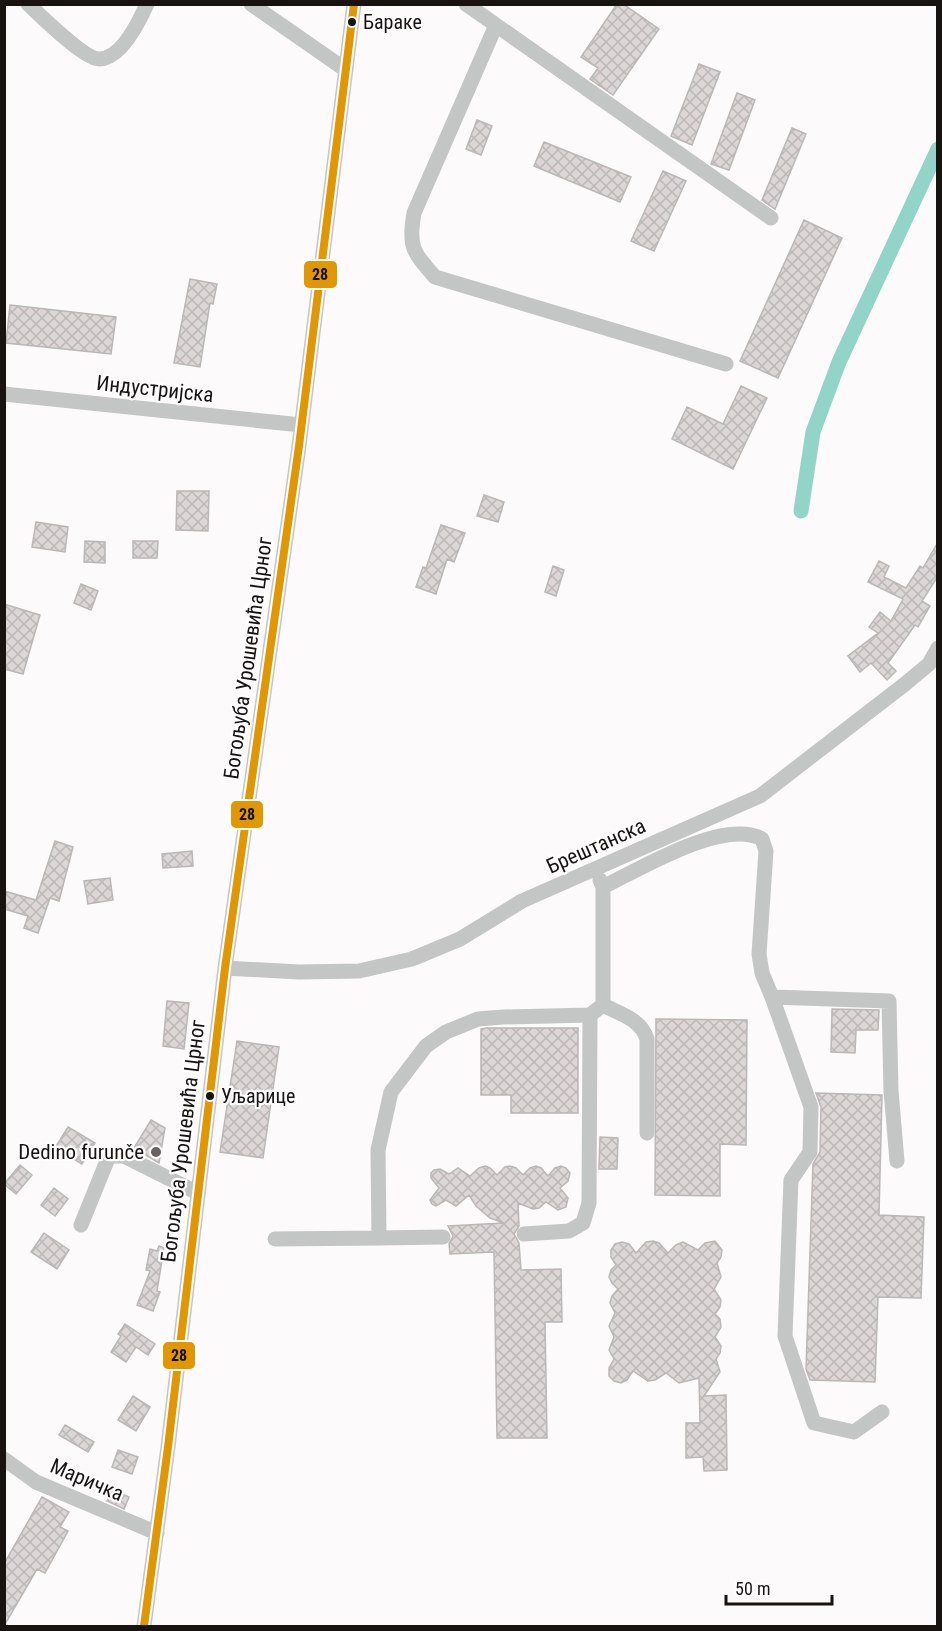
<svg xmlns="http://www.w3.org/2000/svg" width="942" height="1631" font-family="'Roboto Condensed',sans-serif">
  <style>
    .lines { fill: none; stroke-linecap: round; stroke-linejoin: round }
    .canal { stroke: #93d4c8; stroke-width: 15 }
    .building { fill: url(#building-cross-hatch); stroke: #bbb7b7; stroke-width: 1.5 }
    .minor { stroke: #c4c5c5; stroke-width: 15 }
    .bus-1-casing { stroke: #fff; stroke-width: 12 }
    .bus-1 { stroke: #e19702; stroke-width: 8 }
    .bus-dot { fill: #181211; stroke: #fff; stroke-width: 2 }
    .poi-dot { fill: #686363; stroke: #fff; stroke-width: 2 }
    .labels { text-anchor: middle; stroke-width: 4.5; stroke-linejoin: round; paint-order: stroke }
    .bus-label { font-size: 20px; fill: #181211; stroke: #fff; text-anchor: start }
    .street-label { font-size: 21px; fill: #181211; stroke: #fff }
    .poi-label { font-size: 21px; fill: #181211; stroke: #fff; text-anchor: end }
    .line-badge { stroke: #fff; stroke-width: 2 }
    .pale-badge-label { font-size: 16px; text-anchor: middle; font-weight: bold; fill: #111 }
  </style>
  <defs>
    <pattern id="building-cross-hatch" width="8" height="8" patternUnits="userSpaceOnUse" patternTransform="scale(1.5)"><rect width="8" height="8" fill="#dcd7d6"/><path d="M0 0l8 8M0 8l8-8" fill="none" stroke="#bcb8b7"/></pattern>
  </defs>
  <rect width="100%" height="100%" fill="#fcfafa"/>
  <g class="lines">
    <path class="canal" d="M801,511L813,432L839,362L938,149"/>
  </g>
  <path class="building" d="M617,4H623L659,29L613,95L590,79L598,68L581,57Z
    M699,64L720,72L692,145L671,136Z
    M737,93L755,100L729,170L711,164Z
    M477,120L492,126L481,155L466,149Z
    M792,128L806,134L775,209L762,200Z
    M544,142L631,177L620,202L534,166Z
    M663,171L686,181L654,251L631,241Z
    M804,220L842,238L778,378L740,361Z
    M190,279L217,284L213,304L210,303L200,367L174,363Z
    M10,305L116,317L111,354L6,343Z
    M741,386L767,398L733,469L672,439L687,407L723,424Z
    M177,491H209L208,531L176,530Z
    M484,495L504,502L498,522L477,516Z
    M36,522L68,527L65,552L32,547Z
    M441,525L465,533L454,562L447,559L436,594L416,587L423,567L426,568Z
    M85,541L105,542V563L84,562Z
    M133,541H158L157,558H133Z
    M938,542V576L922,601L930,606L918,627L915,625L888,663L896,671L887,680L871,663L860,672L848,656L878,633L869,627L880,612L891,621L903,599L868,582L879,561L889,566L884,577L906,588L920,566L923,568Z
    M553,566L564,570L556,596L545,592Z
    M81,584L98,591L91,610L74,603Z
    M4,604L40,615L23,674L4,669Z
    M55,841L73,847L59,901L50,898L38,933L24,928L28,916L4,909V891L36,900Z
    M192,851L193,866L163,868L162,854Z
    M110,878L113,900L88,904L84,881Z
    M167,1001L189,1003L184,1049L163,1046Z
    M832,1009L879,1010L878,1030H856L855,1053L831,1052Z
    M656,1019L747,1020L746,1145L720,1144V1196L655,1195Z
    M486,1028H578V1113H511V1095H481V1029Z
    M237,1041L279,1047L263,1158L220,1152Z
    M816,1093L882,1095L879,1215L924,1217L921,1298L878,1297L875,1382L810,1380L806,1369L813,1164L820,1152L821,1107Z
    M151,1120L165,1128L159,1163L134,1148Z
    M68,1127L95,1143L82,1164L55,1148Z
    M600,1137L618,1138L617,1169H599Z
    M20,1165L32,1175L16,1194L4,1184Z
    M485,1166L490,1168L497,1175L505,1167L510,1166L516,1168L523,1175L530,1168L536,1166L541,1168L548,1176L555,1168L561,1166L566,1168L570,1173L568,1181L560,1188L568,1198L566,1207L558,1210L546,1202L539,1208L533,1209L518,1203L519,1226L514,1234L519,1243L521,1270L561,1269L562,1322H545L547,1438H497L494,1252L450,1254L449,1244L453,1236L448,1226L504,1223L490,1218L476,1206L469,1195L456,1206L446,1200L436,1206L432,1204L430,1200L439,1188L431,1178V1173L434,1170L440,1169L449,1174L458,1168L470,1176L479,1168Z
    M54,1188L68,1199L55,1216L41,1205Z
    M44,1233L69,1250L57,1269L31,1252Z
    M653,1241L659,1243L668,1253L676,1245L683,1242L698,1250L705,1243L715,1241L722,1250L721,1257L717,1263L721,1277L714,1289L721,1300L720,1307L715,1314L720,1319L721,1327L715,1337L721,1346L720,1353L716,1359L720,1372L704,1396L726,1395L727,1470L704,1471L703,1457L686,1458V1423H700L699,1378L679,1383L666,1373L655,1380L648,1381L633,1371L627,1380L621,1383L614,1381L609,1376V1368L614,1359L609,1350L614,1337L609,1326L615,1313L610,1303L612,1296L618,1289L612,1283L609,1277L611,1270L616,1265L611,1257V1250L615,1244L622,1242L629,1244L636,1253L646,1242Z
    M159,1246L164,1248L157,1291L160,1292L153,1311L137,1305L150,1271L146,1270L150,1249L157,1251Z
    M125,1324L155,1344L148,1355L136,1347L126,1362L111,1352L121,1336L118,1334Z
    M133,1396L150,1407L136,1431L118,1420Z
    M65,1425L94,1442L88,1452L59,1435Z
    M118,1450L138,1457L132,1474L112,1467Z
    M112,1489L129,1497L124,1509L107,1501Z
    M42,1497L69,1512L60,1527L68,1531L45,1573L37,1569L4,1626V1564Z"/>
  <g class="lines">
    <path class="minor" d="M28,4C41,16 84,59 99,59C121,59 139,22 147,4
      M251,4L346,70
      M466,4L771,218
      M496,25L414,213C408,247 413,252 435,277L726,364
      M4,394L301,425
      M603,887C640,869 723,818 762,839L766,851L759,954L762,973L772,997L811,1107L810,1152L791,1180L785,1336L814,1423L854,1432L882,1412
      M225,968L299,972L359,971L412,959L460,939L522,901L760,796L905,684L929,664L938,648
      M772,997L889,1001L891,1091L897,1161
      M603,1005C620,1014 641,1019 647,1039V1133
      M81,1225L109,1156H124L198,1193
      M524,1234L569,1231L583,1223L589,1203L590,1015L603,1005V887L600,880
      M379,1238L443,1237
      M275,1239L379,1238L378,1150L391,1092L426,1046L446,1032L478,1019L503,1017L590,1015
      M4,1459L36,1482L157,1533
      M144,1626L168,1447L225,968L299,446L354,4"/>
    <defs>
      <path id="bus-1" d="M144,1626L168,1447L225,968L299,446L354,4"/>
    </defs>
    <use href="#bus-1" class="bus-1-casing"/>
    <use href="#bus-1" class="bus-1"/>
  </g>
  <g class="bus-dot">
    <circle cx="352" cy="22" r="5"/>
    <circle cx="210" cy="1096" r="5"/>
  </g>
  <circle class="poi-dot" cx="156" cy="1152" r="6"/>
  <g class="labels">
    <g class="bus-label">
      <text x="363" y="29">Бараке</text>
      <text x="221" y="1103">Уљарице</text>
    </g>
    <g class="street-label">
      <text transform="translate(155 389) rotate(6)" y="7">Индустријска</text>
      <text transform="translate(248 658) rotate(-82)" y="7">Богољуба Урошевића Црног</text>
      <text transform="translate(596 846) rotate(-24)" y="7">Брештанска</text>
      <text transform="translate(183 1141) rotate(-83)" y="7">Богољуба Урошевића Црног</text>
      <text transform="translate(87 1480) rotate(23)" y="7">Маричка</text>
    </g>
    <g class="poi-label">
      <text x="144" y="1159">Dedino furunče</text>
    </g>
  </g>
  <g class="line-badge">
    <rect x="303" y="260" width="35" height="29" rx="6" fill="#e19702"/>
    <rect x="230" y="800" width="34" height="29" rx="6" fill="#e19702"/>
    <rect x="162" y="1341" width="34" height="29" rx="6" fill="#e19702"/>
  </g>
  <g class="pale-badge-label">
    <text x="320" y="280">28</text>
    <text x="247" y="820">28</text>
    <text x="179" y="1361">28</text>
  </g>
  <rect width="942" height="1631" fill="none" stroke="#181211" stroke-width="12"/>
  <path d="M726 1595v9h106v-9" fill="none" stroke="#181211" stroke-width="3"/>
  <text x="735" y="1595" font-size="18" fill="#181211" stroke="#ffffff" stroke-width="4.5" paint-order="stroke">50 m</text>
</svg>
